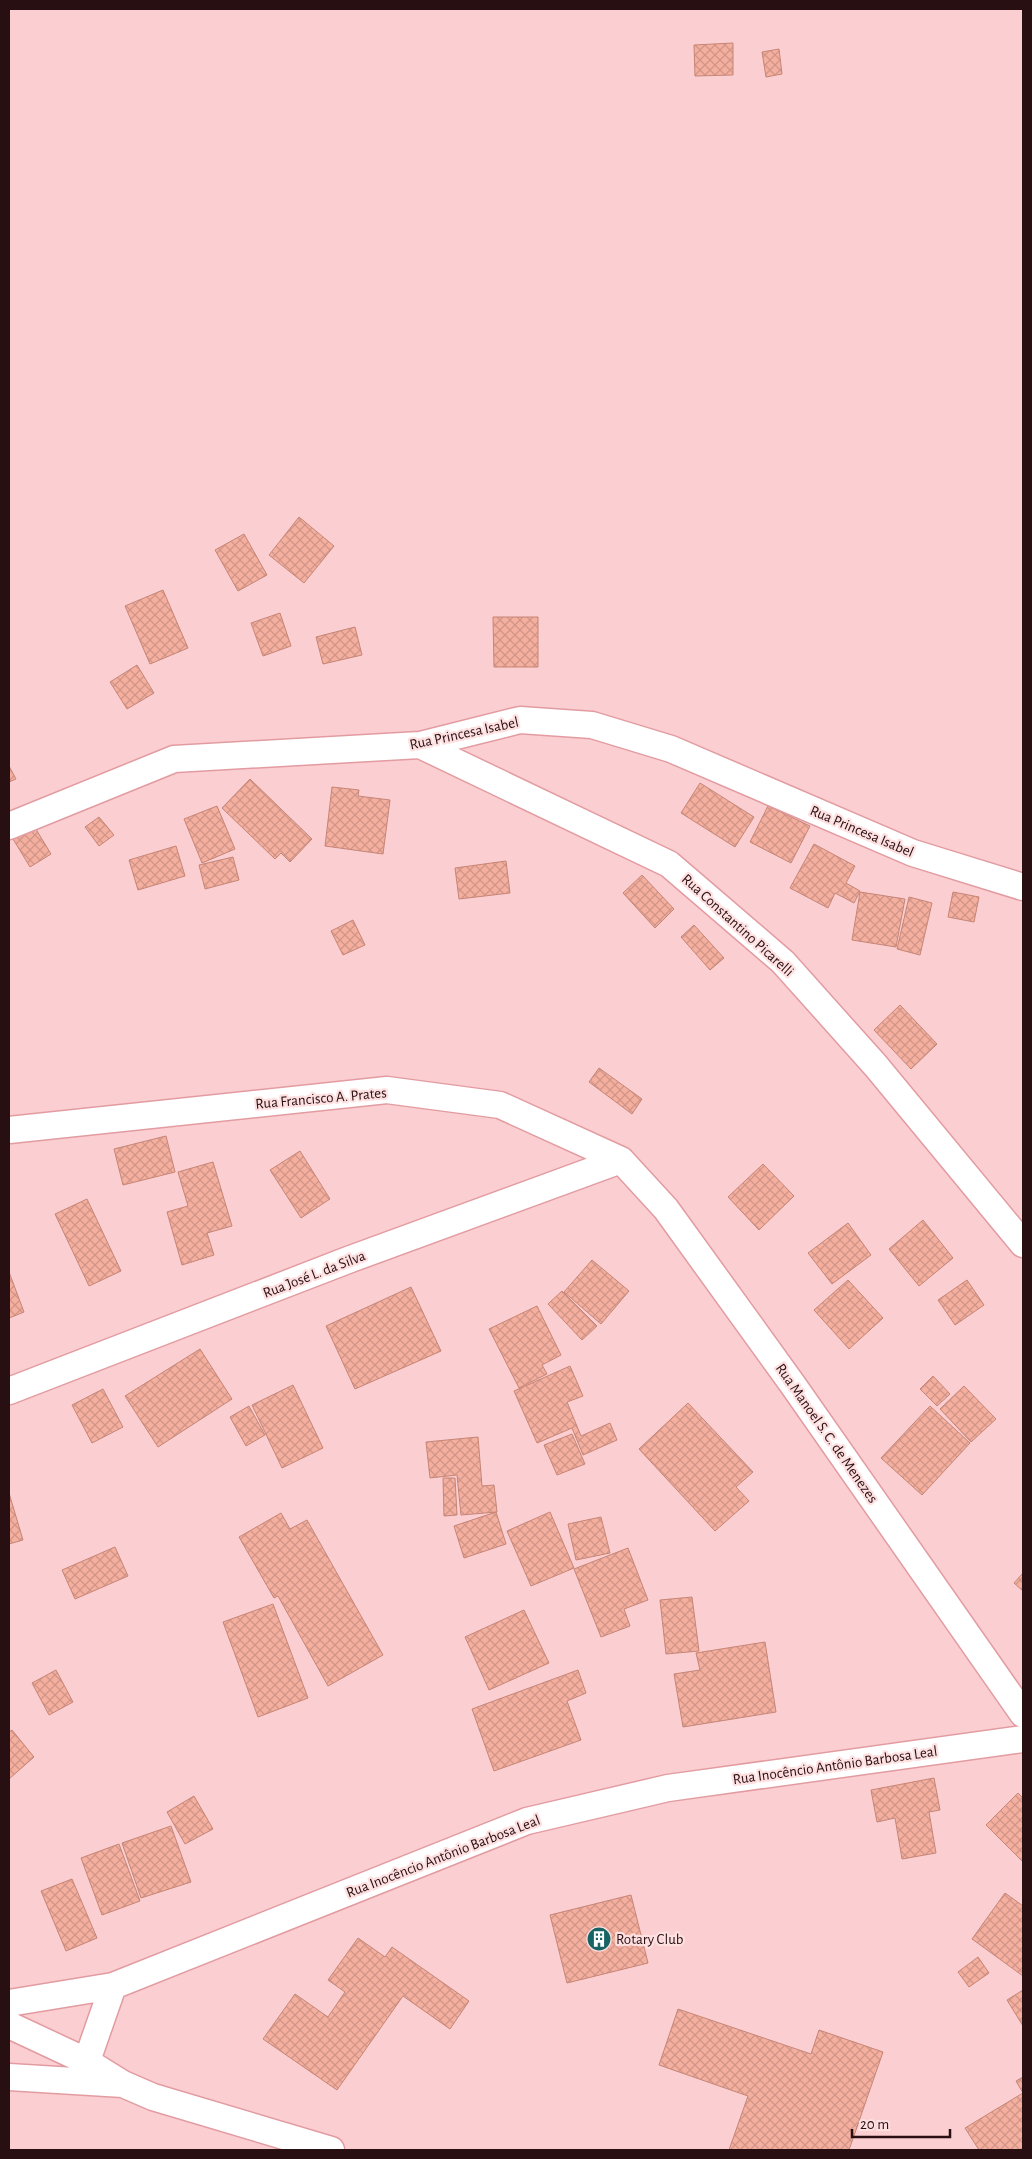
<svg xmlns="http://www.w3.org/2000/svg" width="1032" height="2159" font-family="'Alegreya Sans',sans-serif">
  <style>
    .building { fill: url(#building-cross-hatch); stroke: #c68576 }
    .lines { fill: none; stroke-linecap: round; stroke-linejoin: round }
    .street-casing { stroke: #e29ca1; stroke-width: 29 }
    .street { stroke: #fff; stroke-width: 26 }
    .labels { text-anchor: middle; stroke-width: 4.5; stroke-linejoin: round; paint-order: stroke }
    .street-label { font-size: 15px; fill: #280f12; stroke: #fee0e1 }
    .poi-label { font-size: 15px; fill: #280f12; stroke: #fee0e1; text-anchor: start }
  </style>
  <defs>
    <pattern id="building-cross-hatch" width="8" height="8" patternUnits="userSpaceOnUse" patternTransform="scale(1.25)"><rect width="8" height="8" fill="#f4af9f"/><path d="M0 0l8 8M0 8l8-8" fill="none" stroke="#d19588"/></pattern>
  </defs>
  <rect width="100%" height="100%" fill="#fbced1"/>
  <path class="building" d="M733,43V75L695,76L694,45Z
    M779,49L782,74L766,77L762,52Z
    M299,517L334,546L304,583L269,555Z
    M244,534L267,575L238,591L215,550Z
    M163,590L188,648L150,664L125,606Z
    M280,613L291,646L263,656L251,623Z
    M493,617H538V667H494Z
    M355,627L362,655L323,664L316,637Z
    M137,665L154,693L127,709L110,682Z
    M9,766L16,779L9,782Z
    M250,779L312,839L290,862L281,853L275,859L222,808Z
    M700,783L754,817L735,847L681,813Z
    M332,787L359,790L358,796L390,800L383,854L325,846Z
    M217,806L235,849L202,863L184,819Z
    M768,806L810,826L791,863L750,842Z
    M99,817L114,835L99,846L85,827Z
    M31,821L51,854L30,867L10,834Z
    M814,844L855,866L846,883L860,891L854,903L835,893L828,908L790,888Z
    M176,846L185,876L138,890L129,860Z
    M233,857L239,880L205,889L199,865Z
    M506,861L510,893L459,899L455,868Z
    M642,875L674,909L655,928L623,893Z
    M860,892L905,899L896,947L852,940Z
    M953,892L979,897L974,922L948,917Z
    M909,897L932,903L920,955L897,949Z
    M353,920L365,945L343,955L331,931Z
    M694,925L724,958L710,970L681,937Z
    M900,1005L937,1044L911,1069L874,1030Z
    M599,1068L642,1099L632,1114L589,1082Z
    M166,1136L175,1172L123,1185L114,1149Z
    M300,1151L330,1199L301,1218L270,1170Z
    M213,1162L232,1226L207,1233L214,1255L182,1265L167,1212L188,1206L178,1172Z
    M763,1164L794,1196L759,1230L728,1197Z
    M87,1199L121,1271L89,1286L55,1214Z
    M923,1220L953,1258L919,1286L889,1249Z
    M848,1223L871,1255L832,1284L808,1253Z
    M592,1260L629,1291L601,1324L564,1292Z
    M9,1272L24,1312L9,1318Z
    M848,1280L883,1318L849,1349L814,1310Z
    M967,1280L984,1305L955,1325L938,1300Z
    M411,1287L441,1351L355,1389L326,1326Z
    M562,1291L597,1326L582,1340L548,1304Z
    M537,1306L561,1355L542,1365L547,1374L519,1388L489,1329Z
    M200,1349L232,1399L158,1447L125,1396Z
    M570,1366L583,1396L567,1402L581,1436L610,1423L617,1440L583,1455L572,1428L537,1443L514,1391Z
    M933,1376L950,1394L937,1406L920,1389Z
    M293,1385L323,1448L282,1468L252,1405Z
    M964,1386L996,1419L971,1442L940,1409Z
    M103,1389L123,1427L92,1443L72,1405Z
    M688,1403L753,1472L736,1487L749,1501L715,1531L639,1449Z
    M249,1406L265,1435L246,1446L230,1417Z
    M930,1406L970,1443L922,1495L881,1458Z
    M572,1434L585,1464L557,1475L544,1445Z
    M478,1437L482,1486L494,1485L497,1512L461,1515L457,1475L430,1478L426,1442Z
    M443,1478H455L457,1515L444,1516Z
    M9,1493L23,1540L9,1544Z
    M496,1512L506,1544L464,1558L454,1526Z
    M550,1512L574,1568L531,1586L507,1531Z
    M281,1513L290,1529L307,1520L383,1655L328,1686L278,1596L274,1598L239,1537Z
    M601,1517L610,1553L576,1560L568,1524Z
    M115,1547L128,1576L75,1599L62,1570Z
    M628,1548L648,1600L624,1609L630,1626L601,1637L574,1569Z
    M1023,1573V1591L1014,1583Z
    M692,1597L699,1651L666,1654L660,1600Z
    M273,1604L308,1698L258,1717L223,1622Z
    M524,1610L549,1663L489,1690L465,1637Z
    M765,1642L776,1712L683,1727L674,1674L700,1670L696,1653Z
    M56,1670L73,1702L49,1715L32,1683Z
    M578,1670L586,1693L567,1701L581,1740L494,1771L472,1709Z
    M12,1730L34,1757L9,1779V1732Z
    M934,1778L940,1810L929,1812L936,1853L902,1859L895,1818L877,1822L871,1790Z
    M1018,1793L1023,1798V1859L1022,1861L986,1825Z
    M194,1796L213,1829L185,1844L167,1812Z
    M171,1826L191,1882L141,1898L122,1843Z
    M119,1844L140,1901L102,1915L81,1858Z
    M72,1879L97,1938L66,1951L41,1891Z
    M1005,1893L1023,1906V1976L972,1939Z
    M631,1895L648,1963L567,1983L550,1915Z
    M358,1938L385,1957L392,1947L469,2001L450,2029L403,1996L337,2090L263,2039L295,1994L328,2017L345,1992L328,1980Z
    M978,1957L989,1973L969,1987L958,1972Z
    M1023,1990V2026L1007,2000Z
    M678,2009L811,2054L819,2030L883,2052L849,2150H729L748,2096L659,2065Z
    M1023,2077V2093L1016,2081Z
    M1023,2093V2150H979L965,2128Z"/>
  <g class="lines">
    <defs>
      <path id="street" d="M420,745L669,864L783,962L876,1066L1023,1244
        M9,826L174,759L420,745L520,720L592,725L671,749L913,853L1023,887
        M9,1130L387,1090L500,1105L621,1160L666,1209L793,1385L1023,1714
        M9,1391L348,1260L621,1160
        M9,2003L113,1986L527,1821L668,1788L1023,1739
        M9,2025L86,2061L123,2084L9,2077
        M81,2078L113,1986
        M123,2084L153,2097L331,2150"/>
    </defs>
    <use href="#street" class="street-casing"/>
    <use href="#street" class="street"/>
  </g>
  <defs>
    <symbol id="building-disc" viewBox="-11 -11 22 22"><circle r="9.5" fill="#166564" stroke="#fee0e1"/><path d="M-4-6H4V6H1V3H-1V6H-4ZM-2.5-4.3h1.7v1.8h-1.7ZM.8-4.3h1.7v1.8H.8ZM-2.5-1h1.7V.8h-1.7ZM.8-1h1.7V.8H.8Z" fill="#fff"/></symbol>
  </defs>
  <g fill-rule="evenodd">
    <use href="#building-disc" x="585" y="1925" width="28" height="28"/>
  </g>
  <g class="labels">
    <g class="street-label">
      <text transform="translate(464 733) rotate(-12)" y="5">Rua Princesa Isabel</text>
      <text transform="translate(862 831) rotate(23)" y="5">Rua Princesa Isabel</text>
      <text transform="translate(738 925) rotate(42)" y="5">Rua Constantino Picarelli</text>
      <text transform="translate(321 1098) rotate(-5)" y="5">Rua Francisco A. Prates</text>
      <text transform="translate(314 1274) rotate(-21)" y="5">Rua José L. da Silva</text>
      <text transform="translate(827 1433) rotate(55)" y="5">Rua Manoel S. C. de Menezes</text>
      <text transform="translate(835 1765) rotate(-8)" y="5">Rua Inocêncio Antônio Barbosa Leal</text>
      <text transform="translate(443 1856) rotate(-21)" y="5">Rua Inocêncio Antônio Barbosa Leal</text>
    </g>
    <g class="poi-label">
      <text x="616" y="1944">Rotary Club</text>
    </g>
  </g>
  <rect width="1032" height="2159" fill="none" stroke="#280f12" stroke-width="20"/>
  <path d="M852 2129v8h98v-8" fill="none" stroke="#280f12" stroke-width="2.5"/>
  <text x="860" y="2129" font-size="15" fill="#280f12" stroke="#fee0e1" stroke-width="4" paint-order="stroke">20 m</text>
</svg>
